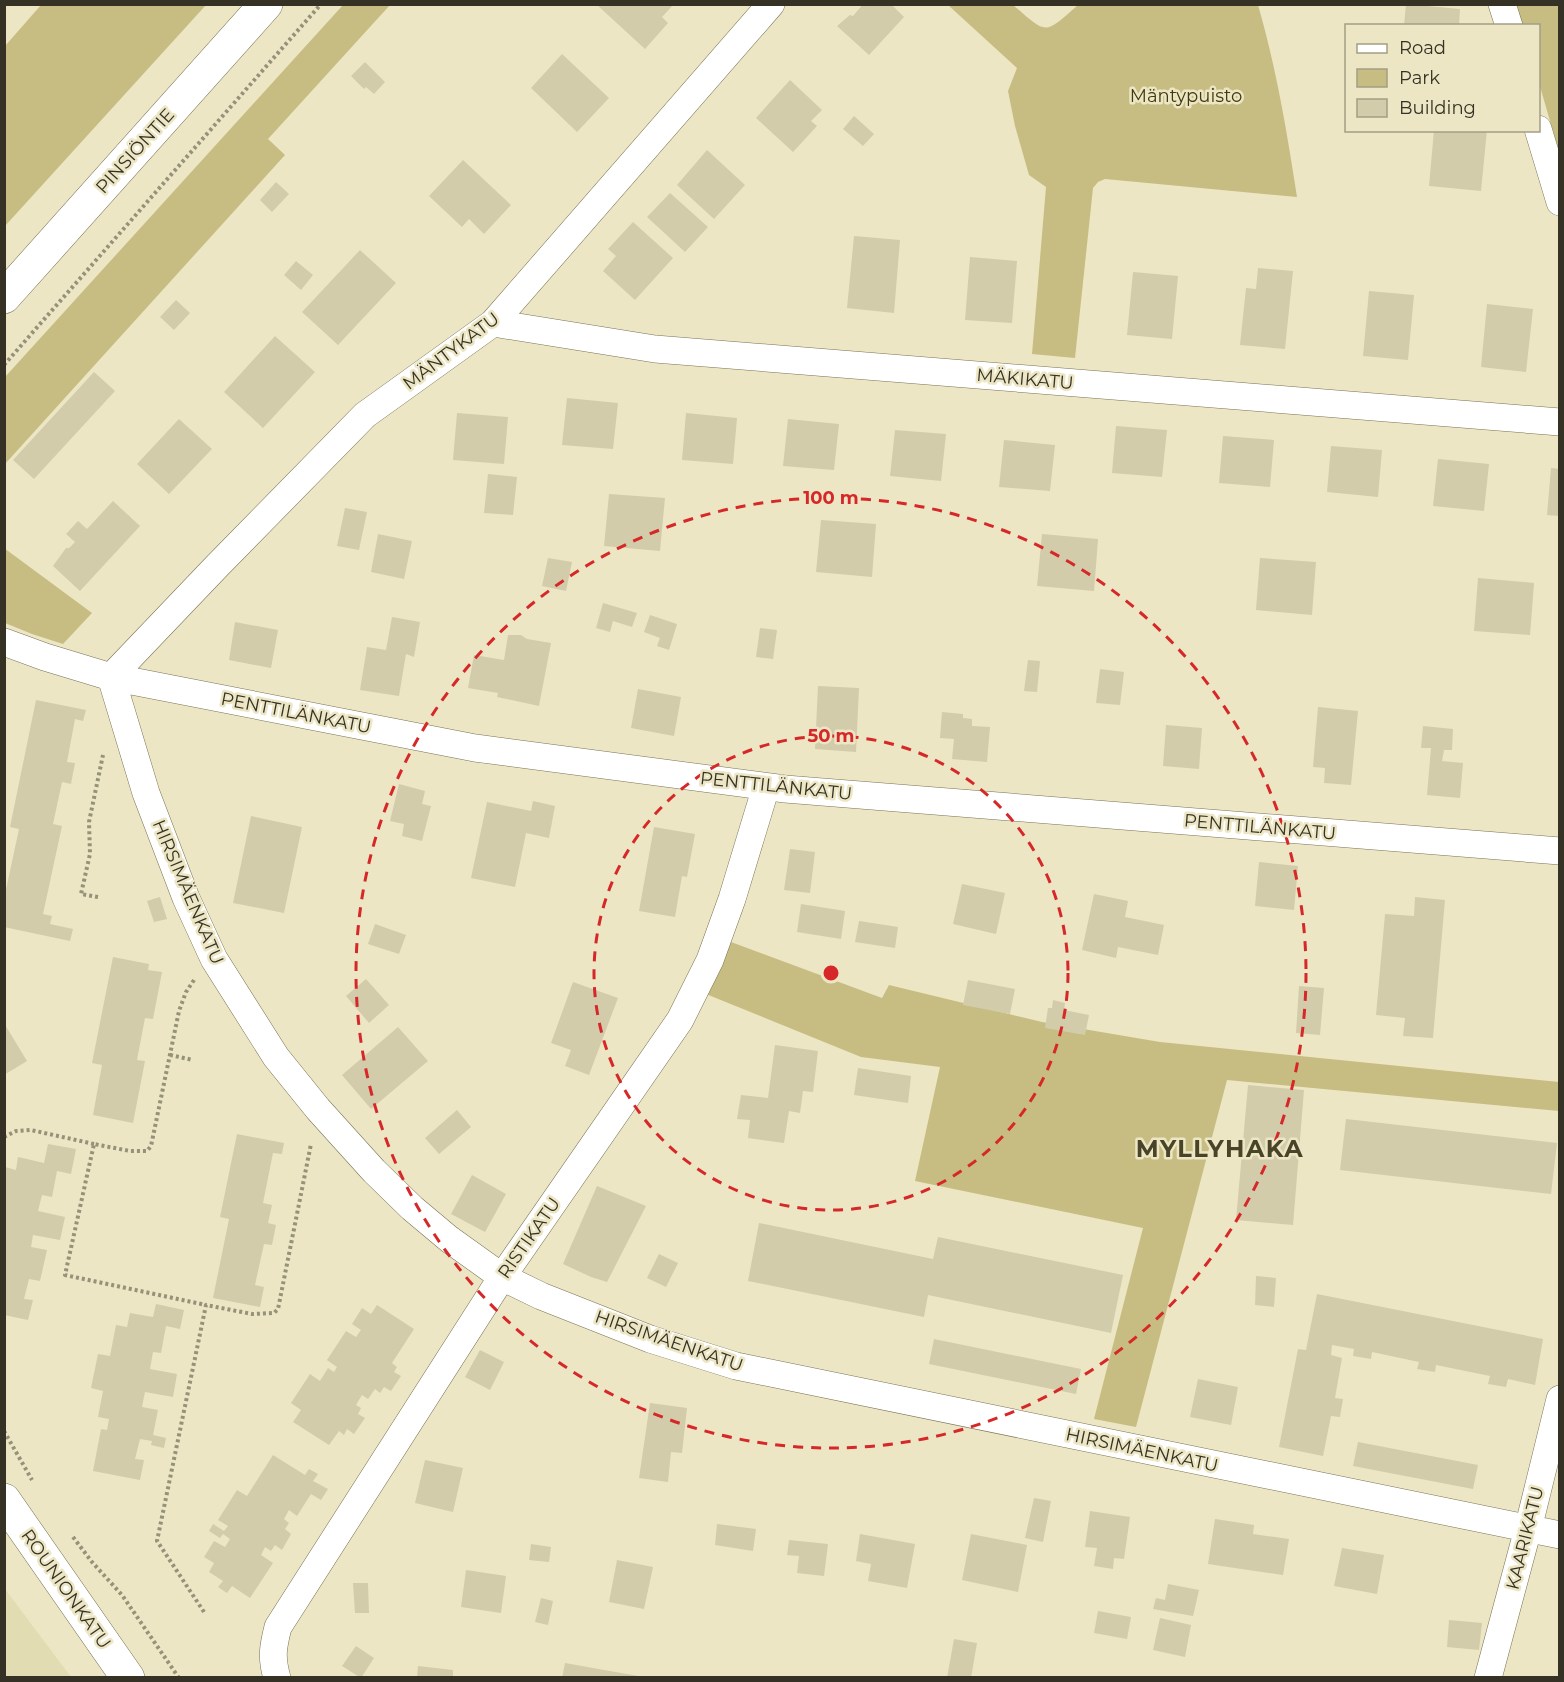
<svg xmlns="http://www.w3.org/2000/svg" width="1564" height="1682" font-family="Montserrat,sans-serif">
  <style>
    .built { fill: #e2dcb2 }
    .green { fill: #c7bd82 }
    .building { fill: #d2ccab }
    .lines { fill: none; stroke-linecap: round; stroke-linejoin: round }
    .street-casing { stroke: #797355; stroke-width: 28 }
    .secondary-casing { stroke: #797355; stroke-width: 34 }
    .path { stroke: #969179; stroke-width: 4; stroke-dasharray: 3 3; stroke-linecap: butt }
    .street { stroke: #fff; stroke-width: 27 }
    .secondary { stroke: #fff; stroke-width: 33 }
    .ring { fill: none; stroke: #d62828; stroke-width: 3; stroke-dasharray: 10 8 }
    .labels { text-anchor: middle; stroke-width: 5; stroke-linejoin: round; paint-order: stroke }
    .park-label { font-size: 18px; fill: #413a11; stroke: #ece6c4 }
    .street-label { font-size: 18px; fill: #353225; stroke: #ece6c4 }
    .district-label { font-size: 24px; font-weight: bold; letter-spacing: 1.5px; fill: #494427; stroke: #ece6c4 }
    .centre { fill: #d62828; stroke: #ece6c4; stroke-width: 3 }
    .ring-label { font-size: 18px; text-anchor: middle; font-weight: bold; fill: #d62828; stroke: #ece6c4; stroke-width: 5; stroke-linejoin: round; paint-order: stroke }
  </style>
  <rect width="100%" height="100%" fill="#ece6c4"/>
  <path class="built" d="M5,1589L71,1677H5Z"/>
  <path class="green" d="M41,5H206L5,226V46Z
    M343,5H390L268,139L285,155L5,464V377Z
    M948,5H1013C1047,34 1043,36 1078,5H1258C1276,67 1287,132 1297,197L1105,179L1098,182L1093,188L1075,358L1032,354L1046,187L1029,175L1015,126L1008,91L1017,68Z
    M1514,5H1559V152L1539,83L1538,26L1521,25Z
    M4,548L92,613L63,644L32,634L5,623Z
    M731,942L882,998L889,985L1042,1022L1160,1042L1559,1082V1111L1227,1080L1136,1427L1094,1419L1143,1228L915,1181L940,1067L861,1057L706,994Z"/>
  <path class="building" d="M596,4H674L662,17L668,23L645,49Z
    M863,4H891L904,17L869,55L837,26L850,15L853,16Z
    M1406,4L1460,9L1459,26H1404Z
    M562,54L609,98L577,132L531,88Z
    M365,62L385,82L374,94L366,87L364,89L351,76Z
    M790,80L822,110L811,121L817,126L793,152L756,118Z
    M854,116L874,134L863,146L843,129Z
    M1434,130H1487L1481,191L1429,186Z
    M707,150L745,185L714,219L677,185Z
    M463,160L511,205L484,234L469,219L462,227L429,196Z
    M276,182L289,194L272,212L260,200Z
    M670,193L708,227L685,252L647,217Z
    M633,222L673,258L635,300L603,271L616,256L608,249Z
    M854,236L900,240L894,313L847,308Z
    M360,250L396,283L338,345L302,312Z
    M970,257L1017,261L1012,323L965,320Z
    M296,261L313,275L301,290L284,275Z
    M1258,268L1293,271L1285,349L1240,345L1246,288L1256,289Z
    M1133,272L1178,276L1172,339L1127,335Z
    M1369,291L1414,295L1408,360L1363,356Z
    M176,300L190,313L174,330L160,317Z
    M1487,304L1533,309L1526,372L1481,367Z
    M275,336L315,372L263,428L224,392Z
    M94,372L115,391L34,479L13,460Z
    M567,398L618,403L613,449L562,445Z
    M457,413L508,417L504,464L453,460Z
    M686,413L737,418L733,464L682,460Z
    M179,419L212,449L169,494L137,464Z
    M788,419L839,424L834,470L783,466Z
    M1116,426L1167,430L1162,477L1112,473Z
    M895,430L946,434L941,481L890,476Z
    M1223,436L1274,440L1270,487L1219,483Z
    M1004,440L1055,445L1050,491L999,487Z
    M1331,446L1382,450L1378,497L1327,492Z
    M1438,459L1489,464L1484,511L1433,506Z
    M1551,468L1560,469V516L1547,515Z
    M488,474L517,477L513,515L484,513Z
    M609,494L665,498L660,551L604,546Z
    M113,501L140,526L80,591L53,566L66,548H69L75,542L66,534L78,521L87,529Z
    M345,508L367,512L359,550L337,546Z
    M821,520L876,524L872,577L816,572Z
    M378,534L412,541L404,579L371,572Z
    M1042,534L1098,539L1094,591L1037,586Z
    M548,558L572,562L566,591L542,586Z
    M1260,558L1316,562L1312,615L1256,610Z
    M1478,578L1534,583L1530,635L1474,631Z
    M603,603L637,613L632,627L613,621L610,632L596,628Z
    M650,615L677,624L669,650L657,646L660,638L644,632Z
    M392,617L420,622L414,657L406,654L399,696L360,690L367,647L386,650Z
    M235,622L278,630L271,668L229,660Z
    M760,628L777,630L773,659L756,657Z
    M508,635H521L527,639L551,643L539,706L497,697L498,693L468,688L474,655L504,660Z
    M1028,660L1040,661L1037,692L1024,691Z
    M1100,669L1124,672L1120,705L1096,703Z
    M818,686L859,688L856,752L815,749Z
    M638,689L681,697L674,736L631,728Z
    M36,700L86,710L83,721L75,719L67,762L75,763L71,784L62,782L53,824L62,826L43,914L52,916L50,924L73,929L70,941L4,927V899L19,829L10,827Z
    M1318,707L1358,711L1351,785L1324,783L1325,768L1313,767Z
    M942,712L963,714V718L972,719V726L990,727L987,762L952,759L954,739L940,738Z
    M1166,725L1202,728L1199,769L1163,766Z
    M1423,726L1453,729L1452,750H1444L1442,761L1463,763L1460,798L1427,795L1431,748H1421Z
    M399,784L425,791L422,804L431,806L422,841L402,836L404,824L390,821Z
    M533,801L555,806L549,838L526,833L515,887L471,878L487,802L531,811Z
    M251,816L302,827L284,913L233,903Z
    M654,827L695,834L687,877L682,876L675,917L639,911Z
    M790,849L815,852L810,893L784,890Z
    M1259,862L1298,866L1294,910L1255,906Z
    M962,884L1005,893L996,934L953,924Z
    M1094,894L1128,901L1125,917L1164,925L1158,955L1118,947L1116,958L1082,950Z
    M160,897L167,919L154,922L147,901Z
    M1415,897L1445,900L1433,1038L1403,1036L1405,1018L1376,1015L1385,914L1414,916Z
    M801,904L845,911L841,939L797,932Z
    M859,921L898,927L895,948L855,942Z
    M375,924L406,935L399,954L368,944Z
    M113,957L149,964L148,970L162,972L153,1019L145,1018L137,1060L145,1061L133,1123L93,1115L102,1065L92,1063Z
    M366,979L389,1005L369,1023L346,996Z
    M968,980L1015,989L1010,1014L963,1005Z
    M573,982L618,998L589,1075L565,1066L571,1050L551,1043Z
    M1299,986L1324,988L1320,1035L1296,1033Z
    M1053,1000L1065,1003L1064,1010L1089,1015L1085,1035L1045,1028L1048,1008H1052Z
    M4,1023L27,1061L4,1075Z
    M398,1027L428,1061L371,1109L342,1075Z
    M775,1045L818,1051L813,1092L803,1091L800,1113L789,1111L784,1143L748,1138L750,1120L737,1119L741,1095L768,1098Z
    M858,1068L911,1076L908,1103L854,1095Z
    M1248,1085L1304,1090L1293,1225L1236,1220Z
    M457,1110L471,1127L439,1154L425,1138Z
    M1346,1119L1557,1143L1551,1194L1340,1170Z
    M237,1134L284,1143L282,1154L273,1153L263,1203L272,1205L268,1223L276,1225L272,1245L264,1244L255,1285L264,1287L260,1307L213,1298L229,1219L220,1217Z
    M48,1144L76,1149L71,1174L57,1171L52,1197L42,1195L38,1211L65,1217L60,1240L33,1235L31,1247L47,1250L40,1281L29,1279L24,1299L33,1300L28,1320L4,1315V1168L5,1167L16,1170L18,1157L44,1163Z
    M472,1175L506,1194L485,1232L451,1214Z
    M597,1186L646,1206L607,1282L591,1277L563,1264Z
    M759,1223L933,1259L938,1237L1123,1275L1111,1333L928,1295L924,1317L748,1281Z
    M659,1254L678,1263L666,1287L647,1278Z
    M1256,1276L1276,1278L1274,1307L1255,1305Z
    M1317,1294L1543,1339L1535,1385L1508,1379L1506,1387L1488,1384L1490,1376L1436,1365L1435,1372L1417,1369L1419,1362L1372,1352L1371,1359L1353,1356L1354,1349L1332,1345L1331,1355L1342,1358L1335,1398L1343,1399L1340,1417L1331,1416L1323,1456L1279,1447L1298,1349L1306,1350Z
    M156,1304L184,1310L180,1329L166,1326L161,1353L153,1352L150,1369L177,1374L173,1397L145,1392L142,1407L158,1410L153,1435L166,1438L164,1448L151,1445L152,1441L140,1439L135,1459L144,1460L140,1480L93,1471L101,1429L107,1430L109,1419L98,1417L103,1391L91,1388L98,1354L110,1356L116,1325L127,1327L130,1313L153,1317Z
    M377,1305L414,1329L392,1363L397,1367L394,1372L401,1376L391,1391L384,1387L380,1393L375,1389L368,1399L362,1395L356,1405L361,1408L358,1414L365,1418L354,1434L347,1429L344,1435L339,1431L329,1445L293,1422L301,1410L291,1403L310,1374L320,1381L328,1368L334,1372L337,1367L327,1360L346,1331L356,1337L361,1330L352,1324L362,1308L371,1314Z
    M934,1339L1081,1369L1076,1394L929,1364Z
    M480,1350L504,1362L490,1390L465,1377Z
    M1198,1379L1238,1387L1231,1425L1190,1417Z
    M650,1403L687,1408L682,1453L671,1452L668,1482L639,1478Z
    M1358,1442L1478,1465L1473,1489L1353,1466Z
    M273,1455L305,1475L309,1469L318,1474L313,1481L328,1489L321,1500L311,1494L297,1516L289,1510L284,1519L289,1523L285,1529L291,1534L282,1550L275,1545L271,1551L265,1547L261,1555L273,1563L250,1598L232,1586L227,1593L218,1587L223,1581L209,1572L214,1563L204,1557L214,1541L225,1547L230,1539L223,1534L220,1538L209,1531L213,1524L224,1531L228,1526L218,1520L237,1490L247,1496Z
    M425,1460L463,1468L453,1512L415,1503Z
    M1034,1498L1051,1501L1043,1542L1025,1538Z
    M1090,1511L1130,1517L1124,1559L1114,1558L1113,1569L1094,1566L1097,1548L1085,1547Z
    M1215,1519L1254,1525L1253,1534L1289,1539L1283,1575L1208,1564Z
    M717,1524L756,1529L753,1551L715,1545Z
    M860,1534L915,1544L907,1588L868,1581L871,1564L856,1561Z
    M971,1534L1027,1545L1018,1592L962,1580Z
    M789,1540L828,1544L824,1576L797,1573L799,1556L787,1555Z
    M531,1544L551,1547L549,1562L529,1560Z
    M1342,1548L1384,1555L1377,1594L1334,1586Z
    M617,1560L653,1567L644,1609L609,1602Z
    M466,1570L506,1576L501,1613L461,1607Z
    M353,1583H368L369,1613H355Z
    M1168,1584L1199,1590L1193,1616L1153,1609L1156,1598L1165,1600Z
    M541,1598L553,1601L548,1625L535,1622Z
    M1098,1611L1131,1617L1127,1639L1094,1633Z
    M1160,1618L1191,1625L1185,1657L1153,1650Z
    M1449,1620L1482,1623L1479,1650L1447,1647Z
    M954,1639L977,1643L971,1678H947Z
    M356,1646L374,1658L361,1678L342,1666Z
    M565,1663L638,1676V1678H562Z
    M418,1666L453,1670V1678H417Z"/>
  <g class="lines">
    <defs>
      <path id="street" d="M1502,4L1509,26
        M1538,129L1560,202
        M493,323L655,349L1560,422
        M4,642L45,657L111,677L475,748L785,789L1560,851
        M111,677L146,793L186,898L214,959L276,1057L318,1109L374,1171L412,1208L449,1239L502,1277L541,1296L650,1339L736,1366L1560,1535
        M111,677L216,567L365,415L493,323L771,4
        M277,1678C271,1657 273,1647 278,1627L502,1277L680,1020L710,960L732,899L766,787
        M1488,1678L1528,1529L1560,1399"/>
      <path id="secondary" d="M4,297L266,4
        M4,1500L128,1678"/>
    </defs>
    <use href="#street" class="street-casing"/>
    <use href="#secondary" class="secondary-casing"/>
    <path class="path" d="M4,365L321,4
      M98,897L81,894L90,854L89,822L103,755
      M194,980L186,992L179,1011L151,1146L147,1151H130L94,1144L65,1275L206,1305
      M170,1055L193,1060
      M4,1137L16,1131L31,1130L94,1144
      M4,1431L32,1480
      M73,1537L92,1562L122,1595L179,1678
      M204,1612L157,1541L206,1305L252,1314L274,1313L278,1309L311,1144"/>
    <use href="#street" class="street"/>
    <use href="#secondary" class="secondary"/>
  </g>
  <g class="ring">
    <circle cx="831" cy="973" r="237"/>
    <circle cx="831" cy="973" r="475"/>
  </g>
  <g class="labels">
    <g class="park-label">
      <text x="1186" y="102">Mäntypuisto</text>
    </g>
    <g class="street-label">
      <text transform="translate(135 151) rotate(-48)" y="6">PINSIÖNTIE</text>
      <text transform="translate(451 351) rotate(-37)" y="6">MÄNTYKATU</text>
      <text transform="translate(1025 379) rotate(5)" y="6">MÄKIKATU</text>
      <text transform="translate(296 713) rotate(11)" y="6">PENTTILÄNKATU</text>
      <text transform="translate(776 786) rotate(6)" y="6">PENTTILÄNKATU</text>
      <text transform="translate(1260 827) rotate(5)" y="6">PENTTILÄNKATU</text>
      <text transform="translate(188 892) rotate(67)" y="6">HIRSIMÄENKATU</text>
      <text transform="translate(529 1238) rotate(-55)" y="6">RISTIKATU</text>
      <text transform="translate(669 1341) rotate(19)" y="6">HIRSIMÄENKATU</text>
      <text transform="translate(1142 1450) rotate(12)" y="6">HIRSIMÄENKATU</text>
      <text transform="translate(1525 1538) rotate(-76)" y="6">KAARIKATU</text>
      <text transform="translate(66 1589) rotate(55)" y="6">ROUNIONKATU</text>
    </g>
    <g class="district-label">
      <text x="1220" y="1157">MYLLYHAKA</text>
    </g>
  </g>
  <circle cx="831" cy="973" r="9" class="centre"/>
  <g class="ring-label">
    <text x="831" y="504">100 m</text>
    <text x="831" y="742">50 m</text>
  </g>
  <rect width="1564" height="1682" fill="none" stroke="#353225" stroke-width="12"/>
  <rect x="1345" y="24" width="195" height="108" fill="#ece6c4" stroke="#a39e84" stroke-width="1.5"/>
  <rect x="1357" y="44" width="30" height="9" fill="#ffffff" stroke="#a39e84" stroke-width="1.5"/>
  <text x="1399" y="54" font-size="18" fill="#353225">Road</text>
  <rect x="1357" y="69" width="30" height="18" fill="#c7bd82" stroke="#a39e84" stroke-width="1.5"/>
  <text x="1399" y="84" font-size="18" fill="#353225">Park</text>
  <rect x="1357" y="99" width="30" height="18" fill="#d2ccab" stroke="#a39e84" stroke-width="1.5"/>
  <text x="1399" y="114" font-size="18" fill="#353225">Building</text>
</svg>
